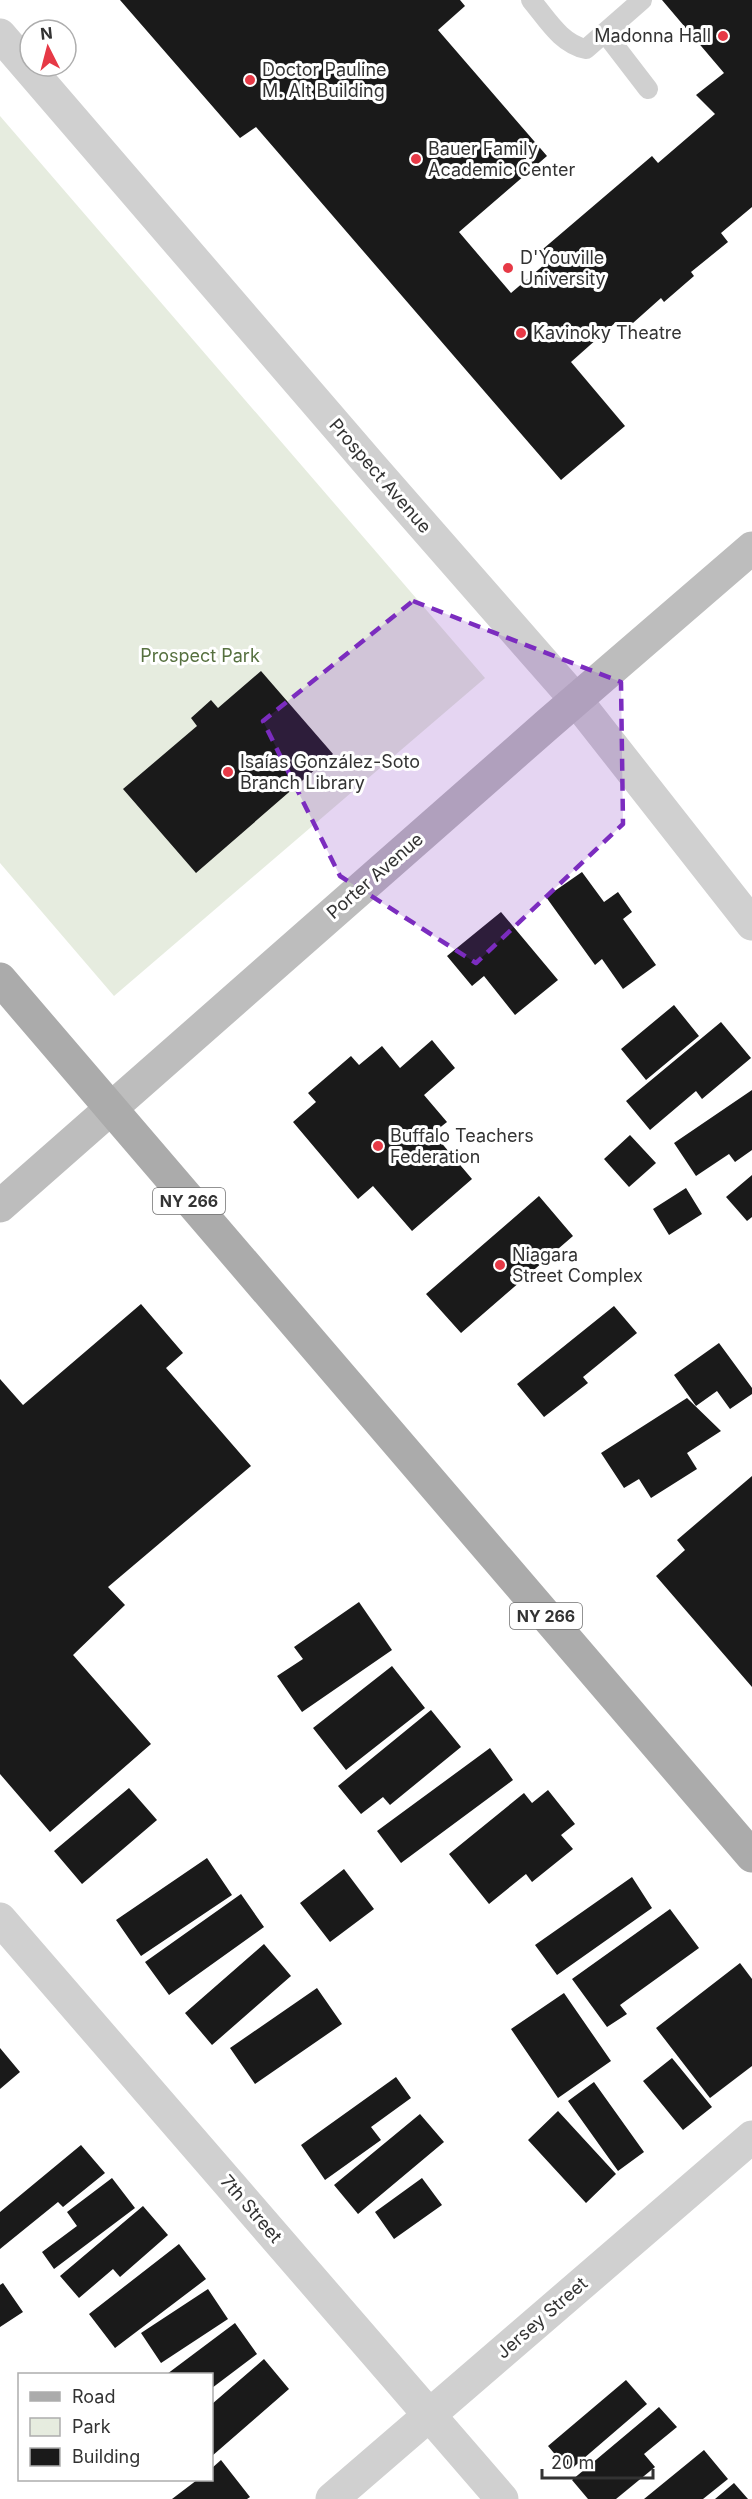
<svg xmlns="http://www.w3.org/2000/svg" width="752" height="2499" font-family="Inter,sans-serif">
  <style>
    .green { fill: #e6ecdf }
    .building { fill: #1a1a1a }
    .lines { fill: none; stroke-linecap: round; stroke-linejoin: round }
    .lane { stroke: #d0d0d0; stroke-width: 20 }
    .street { stroke: #d0d0d0; stroke-width: 33 }
    .secondary { stroke: #bdbdbd; stroke-width: 33 }
    .primary { stroke: #ababab; stroke-width: 33 }
    .marked { fill: #7b2cbf; fill-opacity: 0.2; stroke: #7b2cbf; stroke-width: 4.5; stroke-dasharray: 12 8; stroke-linejoin: round }
    .poi-dot { fill: #e63946; stroke: #fff; stroke-width: 2 }
    .labels { text-anchor: middle; stroke-width: 6; stroke-linejoin: round; paint-order: stroke }
    .shield { fill: #fff; stroke: #707070; stroke-width: 1.5 }
    .shield-label { font-size: 16px; font-weight: bold; fill: #333 }
    .poi-label { font-size: 18px; fill: #333; stroke: #fff; text-anchor: start }
    .street-label { font-size: 18px; fill: #333; stroke: #fff }
    .park-label { font-size: 18px; fill: #56703f; stroke: #fff }
  </style>
  <rect width="100%" height="100%" fill="#fff"/>
  <path class="green" d="M0,116L485,678L114,996L0,863Z"/>
  <path class="building" d="M120,0H460L465,6L438,30L547,156L459,232L511,293L551,259L543,249L652,156L658,163L715,114L696,95L724,73L662,0H752V207L721,233L728,242L691,272L694,276L664,302L661,298L624,331L616,322L571,362L625,426L561,480L256,127L240,138Z
    M261,671L333,754L196,873L123,789L197,726L191,718L211,700L218,708Z
    M582,872L604,902L618,892L632,912L623,919L656,965L623,989L602,959L595,965L546,897Z
    M501,912L558,980L515,1015L484,976L472,986L447,956Z
    M674,1005L699,1036L646,1080L621,1049Z
    M721,1022L751,1058L702,1099L696,1091L650,1130L626,1101Z
    M432,1040L455,1068L424,1095L447,1122L433,1133L472,1179L412,1231L373,1186L358,1199L293,1122L316,1102L308,1093L351,1056L359,1065L382,1046L400,1068Z
    M752,1090V1150L735,1162L729,1154L696,1176L674,1143Z
    M630,1135L656,1163L629,1187L604,1159Z
    M752,1175V1217L747,1221L726,1197Z
    M686,1188L702,1214L669,1235L653,1209Z
    M539,1196L573,1236L461,1333L426,1294Z
    M141,1304L183,1353L166,1368L251,1466L108,1587L125,1605L73,1655L151,1744L50,1832L0,1774V1379L23,1405Z
    M614,1306L637,1333L583,1377L588,1383L544,1417L517,1384Z
    M719,1343L752,1388V1394L730,1409L717,1391L696,1406L674,1375Z
    M687,1398L721,1431L687,1453L697,1469L651,1498L639,1479L624,1488L601,1453Z
    M752,1476V1687L656,1576L685,1550L677,1540Z
    M359,1602L392,1650L302,1712L277,1676L303,1659L294,1647Z
    M392,1666L425,1708L346,1770L313,1728Z
    M431,1710L461,1747L390,1805L383,1797L361,1814L338,1786Z
    M490,1748L513,1780L401,1863L377,1831Z
    M129,1788L157,1820L82,1884L54,1851Z
    M548,1790L575,1824L561,1835L573,1849L532,1882L526,1874L489,1904L449,1854L524,1793L532,1803Z
    M207,1858L232,1895L141,1956L116,1920Z
    M344,1869L374,1909L330,1942L300,1903Z
    M632,1877L652,1908L557,1975L535,1945Z
    M241,1894L264,1927L169,1995L145,1962Z
    M670,1909L699,1948L620,2005L627,2014L607,2027L572,1979Z
    M264,1944L291,1976L212,2045L185,2013Z
    M740,1963L752,1979V2066L710,2098L656,2028Z
    M317,1988L342,2024L255,2084L230,2048Z
    M564,1993L611,2061L558,2098L511,2029Z
    M0,2048L20,2072L0,2089Z
    M672,2058L712,2107L683,2130L643,2081Z
    M396,2077L411,2098L371,2127L381,2140L325,2180L301,2145Z
    M594,2082L644,2152L618,2171L568,2101Z
    M558,2111L616,2174L586,2203L528,2140Z
    M420,2114L444,2142L358,2214L334,2185Z
    M81,2145L105,2173L63,2207L58,2202L0,2249V2212Z
    M112,2178L135,2208L54,2269L42,2252L77,2226L67,2212Z
    M422,2178L442,2205L394,2239L375,2212Z
    M143,2206L168,2235L120,2277L113,2269L79,2298L60,2276Z
    M179,2244L206,2279L115,2348L89,2314Z
    M3,2283L23,2312L0,2327V2285Z
    M208,2289L228,2319L161,2363L141,2333Z
    M235,2323L257,2354L212,2388V2374H167Z
    M264,2359L289,2389L212,2456V2404Z
    M626,2380L647,2404L569,2471L548,2446Z
    M659,2407L677,2427L644,2454L655,2467L616,2499H588L572,2480Z
    M704,2450L728,2479L703,2499H644Z
    M221,2460L250,2497L247,2499H172L197,2480H212V2468Z
    M734,2483L748,2499H715Z"/>
  <g class="lines">
    <path class="lane" d="M531,0C547,19 561,44 586,49L642,0
      M605,33L648,89"/>
    <path class="street" d="M0,35L372,467L576,700L752,924
      M0,1919L502,2499
      M332,2499L752,2137"/>
    <path class="secondary" d="M0,1206L548,724L752,548"/>
    <path class="primary" d="M0,979L752,1856"/>
  </g>
  <path class="marked" d="M413,601L621,682L623,824L476,963L340,876L263,721Z"/>
  <g class="poi-dot">
    <circle cx="723" cy="36" r="6"/>
    <circle cx="250" cy="80" r="6"/>
    <circle cx="416" cy="159" r="6"/>
    <circle cx="508" cy="268" r="6"/>
    <circle cx="521" cy="333" r="6"/>
    <circle cx="228" cy="772" r="6"/>
    <circle cx="378" cy="1146" r="6"/>
    <circle cx="500" cy="1265" r="6"/>
  </g>
  <g class="labels">
    <g class="shield">
      <rect x="153" y="1188" width="72" height="26" rx="4.5"/>
      <rect x="510" y="1603" width="72" height="26" rx="4.5"/>
    </g>
    <g class="shield-label">
      <text x="189" y="1207">NY 266</text>
      <text x="546" y="1622">NY 266</text>
    </g>
    <g class="poi-label">
      <text x="711" y="42" text-anchor="end">Madonna Hall</text>
      <text x="262" y="76">Doctor Pauline<tspan x="262" dy="21">M. Alt Building</tspan></text>
      <text x="428" y="155">Bauer Family<tspan x="428" dy="21">Academic Center</tspan></text>
      <text x="520" y="264">D'Youville<tspan x="520" dy="21">University</tspan></text>
      <text x="533" y="339">Kavinoky Theatre</text>
      <text x="240" y="768">Isaías González-Soto<tspan x="240" dy="21">Branch Library</tspan></text>
      <text x="390" y="1142">Buffalo Teachers<tspan x="390" dy="21">Federation</tspan></text>
      <text x="512" y="1261">Niagara<tspan x="512" dy="21">Street Complex</tspan></text>
    </g>
    <g class="street-label">
      <text transform="translate(380 476) rotate(49)" y="6">Prospect Avenue</text>
      <text transform="translate(375 876) rotate(-41)" y="6">Porter Avenue</text>
      <text transform="translate(251 2209) rotate(49)" y="6">7th Street</text>
      <text transform="translate(542 2318) rotate(-41)" y="6">Jersey Street</text>
    </g>
    <g class="park-label">
      <text x="200" y="662">Prospect Park</text>
    </g>
  </g>
  <rect x="18" y="2373" width="195" height="108" fill="#ffffff" stroke="#adadad" stroke-width="1.5"/>
  <rect x="30" y="2392" width="30" height="9" fill="#ababab" stroke="#adadad" stroke-width="1.5"/>
  <text x="72" y="2403" font-size="18" fill="#333333">Road</text>
  <rect x="30" y="2418" width="30" height="18" fill="#e6ecdf" stroke="#adadad" stroke-width="1.5"/>
  <text x="72" y="2433" font-size="18" fill="#333333">Park</text>
  <rect x="30" y="2448" width="30" height="18" fill="#1a1a1a" stroke="#adadad" stroke-width="1.5"/>
  <text x="72" y="2463" font-size="18" fill="#333333">Building</text>
  <g transform="translate(48 48) rotate(354)"><circle r="28" fill="#ffffff" stroke="#adadad" stroke-width="1.5"/>
  <path d="M0-4.5L10 22L0 15L-10 22Z" fill="#e63946"/>
  <text y="-9" font-size="16" font-weight="bold" text-anchor="middle" fill="#333333">N</text>
  </g>
  <path d="M542 2469v9h111v-9" fill="none" stroke="#333333" stroke-width="3"/>
  <text x="551" y="2469" font-size="18" fill="#333333" stroke="#ffffff" stroke-width="4.5" paint-order="stroke">20 m</text>
</svg>
